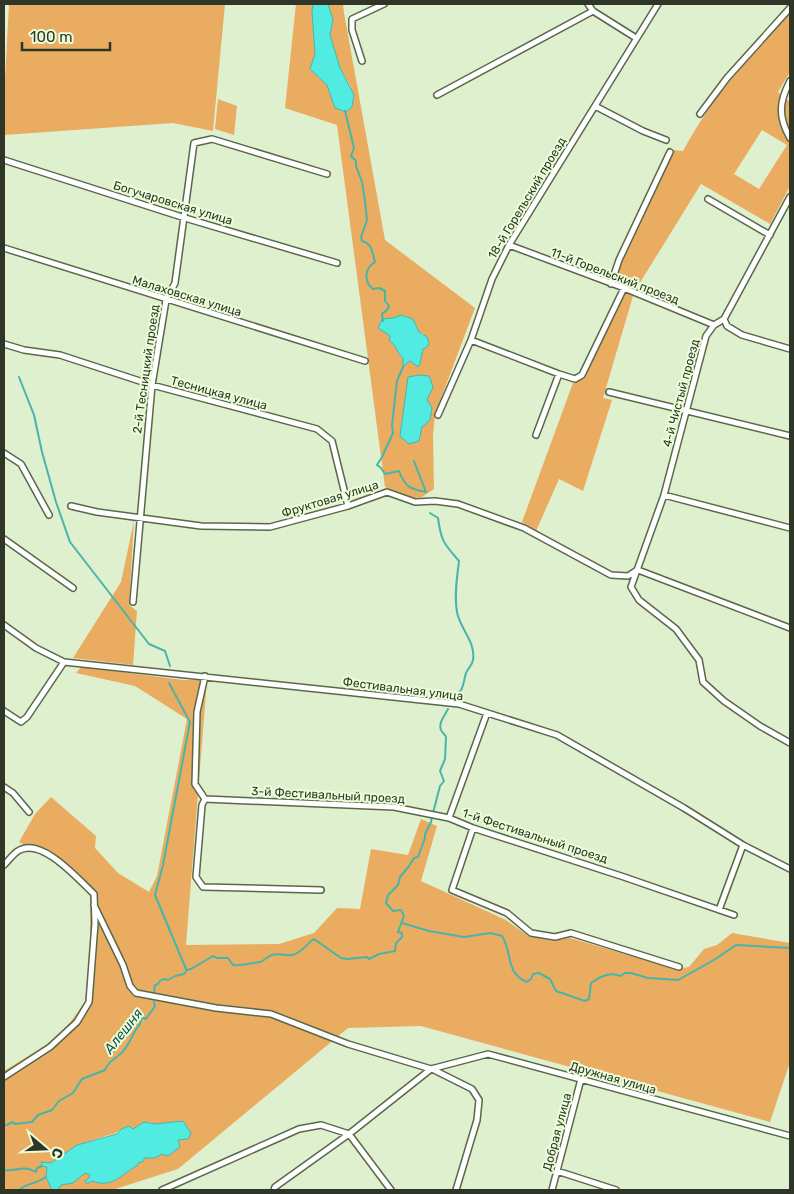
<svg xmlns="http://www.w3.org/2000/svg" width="794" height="1194" font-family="Rubik,sans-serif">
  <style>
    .green { fill: #eaac61; fill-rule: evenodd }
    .water { fill: #51ebe2; stroke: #47b5aa }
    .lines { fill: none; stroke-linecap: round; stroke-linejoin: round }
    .stream { stroke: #47b5aa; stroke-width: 2 }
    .minor-casing { stroke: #59684a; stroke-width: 8 }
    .minor { stroke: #fff; stroke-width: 5 }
    .labels { text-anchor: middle; stroke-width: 4; stroke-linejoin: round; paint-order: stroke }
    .street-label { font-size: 12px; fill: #2f3628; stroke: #ebfeda }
    .water-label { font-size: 14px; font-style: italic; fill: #135551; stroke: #ebfeda }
  </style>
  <rect width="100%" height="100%" fill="#def0cd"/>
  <path class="green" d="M9,4H225L213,131L173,123L4,135V98Z
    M296,4H313L312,12L315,54L310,69L327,85L335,108L351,87L340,68L330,35L333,20L328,4H343L344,13L385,240L475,308L435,414L433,435L434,489L422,497L414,498L385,487L337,125L285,108ZM393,318L415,323L419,332L424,334L420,364L418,367L411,361L408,362L403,367V358C397,353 396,345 389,340L390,336L382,319Z
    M790,12V72L778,92L790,102V186L770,224L701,184L636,289L618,281L617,275L621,261L674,150L683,151C710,99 751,56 790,12ZM762,130L787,145L759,189L734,174Z
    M218,99L237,106L234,135L215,129Z
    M625,292L633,296L603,398L612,400L583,491L559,479L536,531L522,522L573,383L585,378L607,326Z
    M134,521L129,605L137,611L133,665L73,658L121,582Z
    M81,667L183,680H207L186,945L279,944L314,933L337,908L360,909L371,849L408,855L421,819L437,826L421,881L506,920L528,936L554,941L570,938L676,969L689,967L704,949L717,945L732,933L790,943V1062L770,1122L421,1026L348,1028L178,1169L112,1190H58L60,1185L73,1183L85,1173L90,1174L89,1179C107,1193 132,1169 144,1158H155L162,1154L178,1139L183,1121L155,1124L149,1122L133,1129H121C115,1135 110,1134 103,1137C89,1141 71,1147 61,1157L58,1158L51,1163H47L46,1177L52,1190H4V1071L49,1043L69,1024L85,1002L90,943V895L57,863L19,842L35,814L51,797L96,836L95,848L118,873L149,892L157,876L187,719L135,686L76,673Z"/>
  <path class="water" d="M313,4H328L333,20L330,35L340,68L354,95L352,107L346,112L335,108L327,85L310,69L315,54L312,12Z
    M401,315L413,319L419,332L427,337L429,343L427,347L423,349L420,364L418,367L410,361L408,362L403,367V358C397,353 396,345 389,340L390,336L378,328L382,319L393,318Z
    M419,375L429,376L433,387L427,400L432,408L430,420L422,427L419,441L409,444L400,436L408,377Z
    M183,1121L191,1133L188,1139L178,1140L180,1147L168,1156L162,1154L155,1158H144V1161L138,1163V1165C122,1174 112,1189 92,1181L87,1184L85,1181L89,1178L90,1175L85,1173L73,1183L61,1185L58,1190H52L46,1177L47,1167L42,1166L41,1162L51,1163L77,1145L117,1134L121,1129L129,1126L133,1129L144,1122L155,1124Z"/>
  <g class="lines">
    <path class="stream" d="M345,111L354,148L351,156L356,161V166L362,182L365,201L367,220L361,237L362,241C373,244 372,253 375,262C365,268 363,281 373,289L379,288L385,291V301L389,306L387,310L382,314L383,321
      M403,367L397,381L392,425L393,433L382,457L377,465L381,468L385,474L399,471C405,487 410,489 426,492
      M19,377L34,415L42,452L56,502L70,542L149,644L165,651L170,666
      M414,461L426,492
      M430,513L438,518C441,541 444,544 459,561C457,577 454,596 457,612C460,629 476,642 473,660C472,666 468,668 466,673C462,688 464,690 452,699
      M169,683L190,722L163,865L155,895L186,969
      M433,813L440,786L444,781L440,771L445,759L446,737C445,734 442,733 441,730C438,723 445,715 448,709
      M402,923L429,931L464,937L491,933L502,936C513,954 505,973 527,982L531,979L533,974L539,973L550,979L556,991L585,1001L589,999L591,983C599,977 610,971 620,976L625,973H631L648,978L678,980L714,960L736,945L790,948
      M154,993L155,985L158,984L160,981L163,979L168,980L175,976L184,974L187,970L191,969L213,956L217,958H228L233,965C237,966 254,963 259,962C264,962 267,956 272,955C279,953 286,956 292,955C302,953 306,944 314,939L341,958L347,959L367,957L369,959L379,954L395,951L396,943L402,937V933L398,932L404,916L401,910L393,911L386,903L388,895L398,885L400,877L409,866L414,858L418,857L425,838V834L431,822L432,817
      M4,1126L13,1122L15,1124L32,1122L38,1115L52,1110L59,1101L73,1093L82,1079L105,1070C108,1060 118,1058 124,1050C131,1042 133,1031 140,1024L141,1020L143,1018L146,1019L155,1006L154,1002
      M4,1170C17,1172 22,1164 36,1172L37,1168L42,1166
      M19,1190C26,1183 37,1184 46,1177"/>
    <defs>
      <path id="minor" d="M588,4L593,11L636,38
        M362,61L352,30V19L384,4
        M790,81C779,102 778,117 790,138
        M437,95L593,11
        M595,106L643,131L666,140
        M700,114L727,78L790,8
        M4,160L185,218L337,263
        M790,197L724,319L714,325L706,336L664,495L631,587L639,600L676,629L699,660L703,682L724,701L760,726L790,743
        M708,199L770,235
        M509,245L624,288L714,325
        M4,248L365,361
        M611,284L619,260L670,152
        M724,319L727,326L742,335L790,349
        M471,340L559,374
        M4,344L24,350L60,355L152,385L317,429L332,441L348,506
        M609,392L790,436
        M438,415L471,340L492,279L509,245L658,4
        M536,435L559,374L575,379L582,375L624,288
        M4,453L21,464L49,515
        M664,495L790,528
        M71,506L97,512L201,526L270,527L348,506L387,492L415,502L435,501L458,504L524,528L611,575L628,576L637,570
        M4,539L73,588
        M638,570L790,628
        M133,602L152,385L166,300L175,283L194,143L212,139L327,174
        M4,625L36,648L64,662L459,704L557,735L684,808L743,845L790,869
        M205,676L197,712L195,784L205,799
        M4,711L21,722L27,717L64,662
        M4,787L13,793L29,812
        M205,799L394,807L449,818L473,828L624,877L734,915
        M205,799L202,805L196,877L203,887L321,890
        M449,818L487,713
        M473,828L452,890L507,913L531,933L555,937L571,933L679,967
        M4,865C8,861 13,854 18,851C41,836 78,879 94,894L95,923L89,1002L77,1022L50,1047L4,1077
        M94,905L123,965L130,986L136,993L216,1008L271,1014L348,1044L431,1069L349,1134L321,1125L299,1129L162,1190
        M719,910L743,845
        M431,1069L488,1054L790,1136
        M432,1069L472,1089L479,1100L477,1120L456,1190
        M557,1171L616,1190
        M274,1190L275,1187L349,1134L391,1190
        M552,1190L581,1079"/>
    </defs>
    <use href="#minor" class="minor-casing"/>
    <use href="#minor" class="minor"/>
  </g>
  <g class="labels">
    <g class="street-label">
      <text transform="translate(527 198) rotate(-59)" y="4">18-й Горельский проезд</text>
      <text transform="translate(173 203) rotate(17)" y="4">Богучаровская улица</text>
      <text transform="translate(615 276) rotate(21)" y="4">11-й Горельский проезд</text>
      <text transform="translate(187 296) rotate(17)" y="4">Малаховская улица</text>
      <text transform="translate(146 369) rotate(-82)" y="4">2-й Тесницкий проезд</text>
      <text transform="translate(219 393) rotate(15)" y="4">Тесницкая улица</text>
      <text transform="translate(681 393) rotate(-75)" y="4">4-й Чистый проезд</text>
      <text transform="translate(330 499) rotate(-17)" y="4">Фруктовая улица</text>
      <text transform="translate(403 689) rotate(7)" y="4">Фестивальная улица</text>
      <text transform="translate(328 795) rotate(3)" y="4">3-й Фестивальный проезд</text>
      <text transform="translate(535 836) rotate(18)" y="4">1-й Фестивальный проезд</text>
      <text transform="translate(613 1078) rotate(16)" y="4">Дружная улица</text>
      <text transform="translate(557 1132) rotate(-75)" y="4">Добрая улица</text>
    </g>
    <g class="water-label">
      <text transform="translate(123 1031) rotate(-52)" y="5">Алешня</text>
    </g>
  </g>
  <rect width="794" height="1194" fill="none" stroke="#2f3628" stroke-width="10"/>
  <g transform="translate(45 1149) rotate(109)" stroke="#ebfeda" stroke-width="4" paint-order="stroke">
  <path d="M0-4L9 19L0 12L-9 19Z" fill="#2f3628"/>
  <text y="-8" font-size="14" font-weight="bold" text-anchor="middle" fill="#2f3628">С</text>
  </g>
  <path d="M22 42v8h88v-8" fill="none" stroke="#2f3628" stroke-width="2.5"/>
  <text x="30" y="42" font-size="15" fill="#2f3628" stroke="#ebfeda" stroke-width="4" paint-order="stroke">100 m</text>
</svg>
